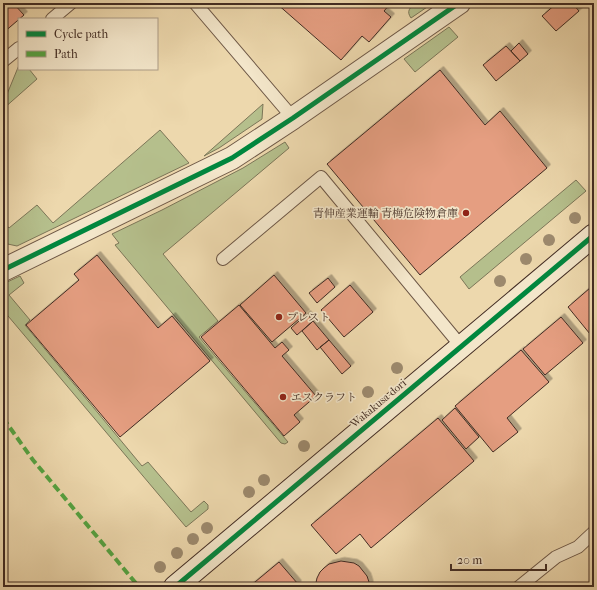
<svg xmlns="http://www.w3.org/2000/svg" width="597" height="590" font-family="'IM FELL French Canon','Noto Serif JP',serif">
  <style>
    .green { fill: #b5bf8c; stroke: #7c7658 }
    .building { fill: #e59e81; stroke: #422c23; filter: url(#shadow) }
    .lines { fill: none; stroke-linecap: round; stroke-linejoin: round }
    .lane-casing { stroke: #6d5746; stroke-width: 14 }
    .street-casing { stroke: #6d5746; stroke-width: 24 }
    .secondary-casing { stroke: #422c23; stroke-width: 24 }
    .lane { stroke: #f3e6ca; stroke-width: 12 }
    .street { stroke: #f3e6ca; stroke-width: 22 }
    .secondary { stroke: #f3e6ca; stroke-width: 22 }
    .quiet { stroke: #55a442; stroke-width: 4; stroke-dasharray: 8 4; stroke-linecap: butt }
    .cycleway-casing { stroke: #f3e6ca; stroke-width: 8 }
    .cycleway { stroke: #00873e; stroke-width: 5 }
    .tree { fill: #9c896d }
    .poi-dot { fill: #8f2418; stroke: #f3e6ca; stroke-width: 1.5 }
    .labels { text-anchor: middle; stroke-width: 3.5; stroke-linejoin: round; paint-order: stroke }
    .poi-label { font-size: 11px; fill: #422c23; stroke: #f3e6ca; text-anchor: start }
    .street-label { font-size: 11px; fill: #422c23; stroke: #f3e6ca }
  </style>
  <defs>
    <filter id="shadow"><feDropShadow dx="3.5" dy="-3.5" stdDeviation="0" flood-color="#0004"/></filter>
  </defs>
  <rect width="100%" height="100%" fill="#edd8ad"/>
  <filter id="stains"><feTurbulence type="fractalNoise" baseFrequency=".005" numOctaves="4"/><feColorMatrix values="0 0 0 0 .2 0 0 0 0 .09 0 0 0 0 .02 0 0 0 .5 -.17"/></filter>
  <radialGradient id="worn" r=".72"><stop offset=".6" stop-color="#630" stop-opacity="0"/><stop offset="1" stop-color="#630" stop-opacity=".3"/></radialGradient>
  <path class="green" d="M415,3H433L411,18C406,11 410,8 415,3Z
    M449,27L458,37L415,72L404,59Z
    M19,65V69H29L37,79L3,109V104Z
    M263,104L262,119L219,148L204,156Z
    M160,130L189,163L17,246L3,243V221L9,228L37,205L53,223Z
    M285,142L289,148L163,254L218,321L199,337L288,442L285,444L281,443L115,245L119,243L112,234L162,210L243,168Z
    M576,180L586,191L469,289L460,277Z
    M20,276L24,283L9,295L30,320L25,325L142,466L148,462L191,512L204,501L208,505V509L186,527L3,310V284Z"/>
  <path class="building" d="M3,3H13L24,15L3,33Z
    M276,3H391L384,11L391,17L369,42L362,36L341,60Z
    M557,3H572L579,11L556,31L542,16Z
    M579,3H587L584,7Z
    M519,43L528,54L520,61L511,51Z
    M506,46L520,61L496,81L483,65Z
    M440,70L485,125L500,111L547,168L420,275L327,164Z
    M97,255L158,328L172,316L210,361L120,437L26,325L79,280L74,274Z
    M274,275L306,313L272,342L240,305Z
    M328,278L335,287L317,303L309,293Z
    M350,285L373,312L344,337L321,310Z
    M594,285V293L590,288Z
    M590,288L594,293V331L590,334L568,307Z
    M239,305L275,348L282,342L289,350L282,356L316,396L294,415L300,422L284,436L201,337Z
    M307,314L313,321L297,335L291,328Z
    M561,317L583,343L545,375L523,349Z
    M313,321L329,340L317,350L302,331Z
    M329,340L351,366L342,374L320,347Z
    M521,350L549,382L507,418L518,432L493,452L455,406Z
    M455,408L479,437L466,449L442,420Z
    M438,418L474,461L371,548L360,534L336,554L311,525Z
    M341,561L354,563L359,566L367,576L369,582L370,587H315L317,578L320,572L324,568L329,564Z
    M279,562L298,584L294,587H249Z"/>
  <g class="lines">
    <defs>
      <path id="lane" d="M195,3L293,118
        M52,19L71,3
        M3,61L19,48
        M223,259L321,177L461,346
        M519,587L556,557L578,547L594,532"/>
      <path id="street" d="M3,270L232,158L293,118L459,3"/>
      <path id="secondary" d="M175,587L594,235"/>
    </defs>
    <use href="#lane" class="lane-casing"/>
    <use href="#street" class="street-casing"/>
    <use href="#secondary" class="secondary-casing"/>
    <use href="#lane" class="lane"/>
    <use href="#street" class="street"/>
    <use href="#secondary" class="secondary"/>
    <path class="quiet" d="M3,418L33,460L139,587"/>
    <defs>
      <path id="cycleway" d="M3,270L232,158L293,118L459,3
        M175,587L594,235"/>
    </defs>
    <use href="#cycleway" class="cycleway-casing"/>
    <use href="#cycleway" class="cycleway"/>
  </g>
  <g class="tree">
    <circle cx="575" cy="218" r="6"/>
    <circle cx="549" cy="240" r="6"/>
    <circle cx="526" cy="259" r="6"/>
    <circle cx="500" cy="281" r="6"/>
    <circle cx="397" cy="368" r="6"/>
    <circle cx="368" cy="392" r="6"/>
    <circle cx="304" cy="446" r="6"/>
    <circle cx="264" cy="480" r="6"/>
    <circle cx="249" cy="492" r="6"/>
    <circle cx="207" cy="528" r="6"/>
    <circle cx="193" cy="539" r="6"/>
    <circle cx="177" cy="553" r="6"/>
    <circle cx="160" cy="567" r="6"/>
  </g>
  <g class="poi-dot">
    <circle cx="466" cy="213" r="4"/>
    <circle cx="279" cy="317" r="4"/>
    <circle cx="283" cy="397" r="4"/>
  </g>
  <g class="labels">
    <g class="poi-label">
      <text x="458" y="217" text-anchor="end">青伸産業運輸 青梅危険物倉庫</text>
      <text x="287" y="321">プレスト</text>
      <text x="291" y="401">エスクラフト</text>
    </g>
    <g class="street-label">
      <text transform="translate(378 403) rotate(-40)" y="4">Wakakusa-dori</text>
    </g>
  </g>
  <rect width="597" height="590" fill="none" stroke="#edd8ad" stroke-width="16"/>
  <rect x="4" y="4" width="589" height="582" fill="none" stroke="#422c23" stroke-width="2"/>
  <rect x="8" y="8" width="581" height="574" fill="none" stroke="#422c23"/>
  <rect x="18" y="18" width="140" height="52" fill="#f3e6ca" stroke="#ac9c87"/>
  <rect x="26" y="31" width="20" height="6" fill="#00873e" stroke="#ac9c87"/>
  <text x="54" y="38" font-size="12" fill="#422c23">Cycle path</text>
  <rect x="26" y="51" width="20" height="6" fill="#55a442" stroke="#ac9c87"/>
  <text x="54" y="58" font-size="12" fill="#422c23">Path</text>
  <path d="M451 564v6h95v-6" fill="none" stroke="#422c23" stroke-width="2"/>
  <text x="457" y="564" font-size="12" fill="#422c23" stroke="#f3e6ca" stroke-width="3" paint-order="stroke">20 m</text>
  <rect width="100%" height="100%" filter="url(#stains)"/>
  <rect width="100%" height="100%" fill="url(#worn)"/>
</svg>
